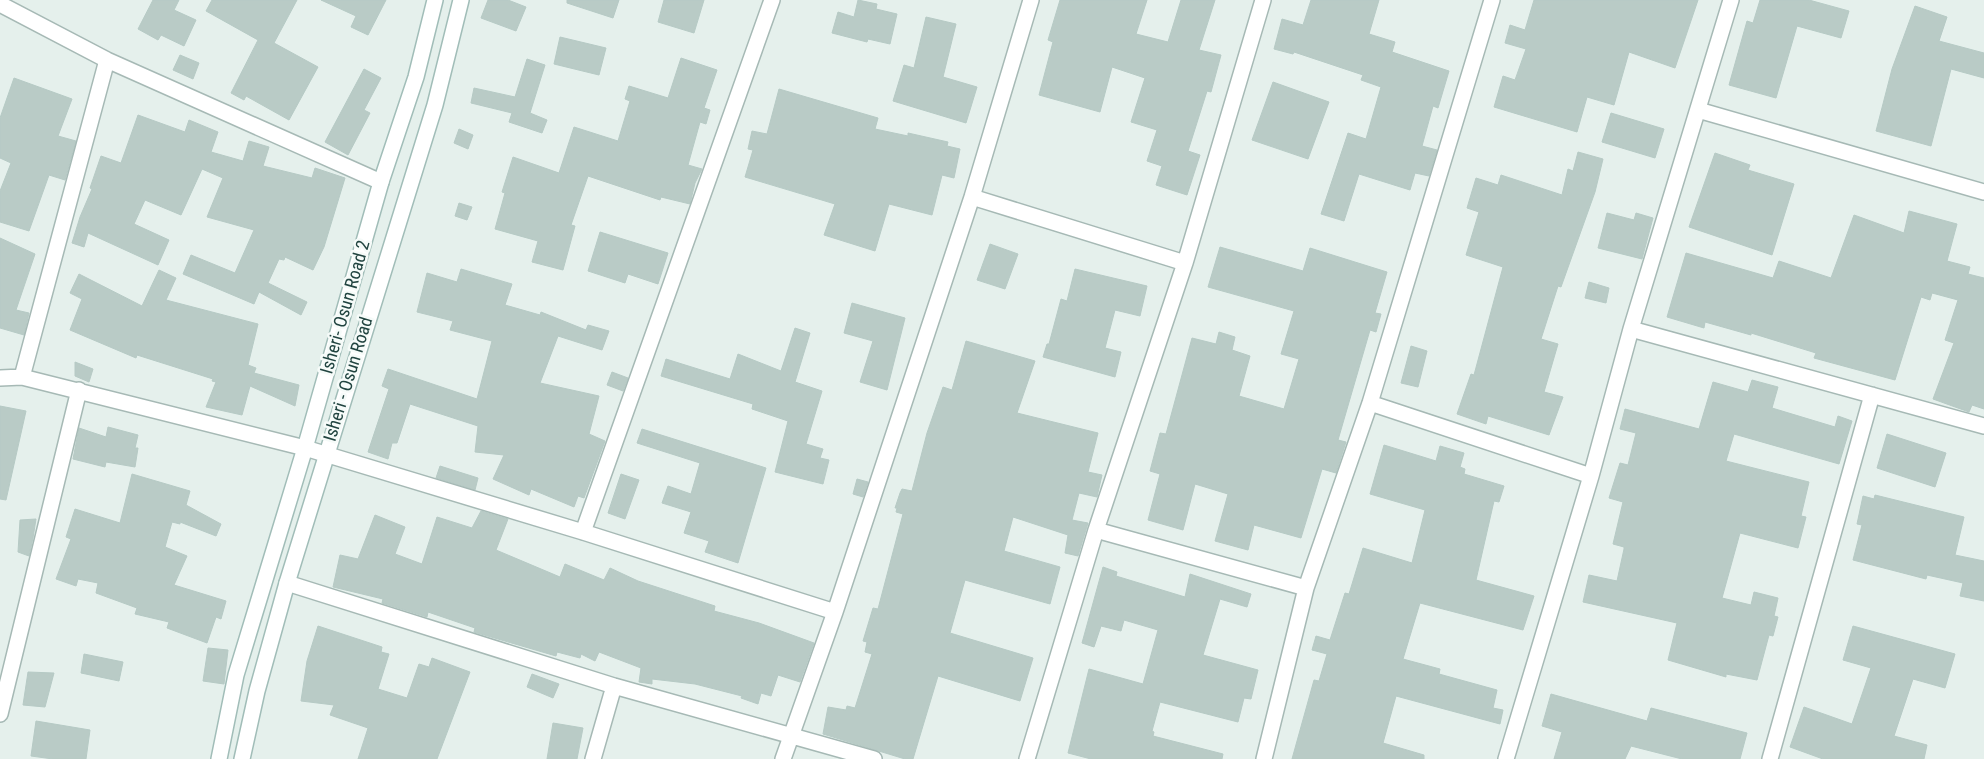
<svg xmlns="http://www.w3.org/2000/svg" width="1984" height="759" font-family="'Roboto Condensed',sans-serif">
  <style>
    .building { fill: #b9cbc6; stroke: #b6cac5 }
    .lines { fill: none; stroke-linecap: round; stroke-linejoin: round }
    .street-casing { stroke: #a6b9b5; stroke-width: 18 }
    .secondary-casing { stroke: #a1bdb8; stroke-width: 18 }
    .street { stroke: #fff; stroke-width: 15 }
    .secondary { stroke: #fff; stroke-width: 15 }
    .labels { text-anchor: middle; stroke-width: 5; stroke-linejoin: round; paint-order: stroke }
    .street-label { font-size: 18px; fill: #214440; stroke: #f6fbf9 }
  </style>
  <rect width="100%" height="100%" fill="#e5f0ec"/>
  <path class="building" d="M153,0H179L174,10L196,20L184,46L161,35L158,40L138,29Z
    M212,0H297L274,43L318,67L289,120L246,96L244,100L231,93L258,40L206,11Z
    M321,0H386L368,35L351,27L356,16Z
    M488,0H508L526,7L516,31L481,18Z
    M567,0H619L613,18L567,3Z
    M664,0H704L694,33L658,22Z
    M858,0L877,4L876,9L897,14L890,44L868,39L867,42L832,33L838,12L854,17Z
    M1060,0H1147L1136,34L1168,42L1181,0H1215L1199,50L1221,55L1211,92L1207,91L1188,151L1200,155L1187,195L1156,185L1162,166L1147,161L1157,130L1131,122L1145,78L1112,67L1100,112L1039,95L1053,42L1048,40Z
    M1311,0H1379L1369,34L1395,42L1392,52L1449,71L1438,108L1433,106L1422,146L1437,150L1429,176L1415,173L1410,190L1359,174L1344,221L1321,214L1348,133L1366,139L1381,87L1361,80L1363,75L1294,52L1293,54L1274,49L1282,19L1303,25Z
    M1534,0H1698L1675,68L1629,52L1614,105L1587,97L1577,132L1494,107L1503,76L1515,80L1526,49L1505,43L1510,25L1525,30Z
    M1760,0H1809L1849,11L1841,38L1797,26L1776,98L1729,85L1747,21L1753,23Z
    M1915,6L1947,17L1939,41L1984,53V78L1951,69L1931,146L1876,131L1892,69Z
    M926,17L956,24L943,77L977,87L966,123L893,101L904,65L914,68Z
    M560,37L606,48L599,75L554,64Z
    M180,55L199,63L193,79L173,70Z
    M681,58L717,70L704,108L710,110L706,124L700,122L688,165L702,169L695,183L690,204L661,197L660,200L588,176L571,225L575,226L563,270L532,262L538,241L495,229L505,193L502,192L513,157L559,173L574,127L618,141L630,101L625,99L629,86L668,98Z
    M527,59L545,65L530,113L547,120L542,133L509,122L512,113L471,103L474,88L515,97Z
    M364,69L381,78L364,110L370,113L348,155L325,142Z
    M14,78L72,99L58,136L76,141L65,180L49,175L29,231L0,222V191L11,163L0,158V118Z
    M1273,82L1329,102L1308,159L1252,140Z
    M779,89L878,118L875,129L908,136V133L948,142L947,146L960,149L954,178L942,175L932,215L889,204L875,251L824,235L835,204L745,177L753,150L748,149L752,131L767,134Z
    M1611,113L1664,129L1655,158L1602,142Z
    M138,115L185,132L189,120L218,132L211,152L243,161L249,141L269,147L263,166L312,178L315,168L345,178L324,247L313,270L285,257L284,260L279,259L268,283L307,302L301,315L259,292L254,304L183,274L191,255L235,273L254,230L207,217L223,178L202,169L181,215L145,200L134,224L169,240L158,265L88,233L84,247L72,243L80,217L92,189L90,188L101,156L121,163Z
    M459,129L473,135L468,149L454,143Z
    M1578,152L1603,159L1595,192L1561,287L1558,286L1541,339L1558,344L1544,392L1563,397L1549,435L1488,416L1486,424L1457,414L1471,374L1474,375L1503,267L1466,255L1479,212L1467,208L1476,178L1498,185L1501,175L1562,195L1568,169L1573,171Z
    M1715,153L1750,165L1748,170L1794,184L1772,255L1689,227Z
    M459,203L472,207L467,220L455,216Z
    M1909,211L1957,224L1947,261L1970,267L1968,274L1984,278V409L1972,405L1969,412L1933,399L1954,343L1945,340L1958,300L1932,293L1930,300L1921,297L1895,380L1814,358L1816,353L1751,333V335L1705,322L1704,328L1667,317L1686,253L1773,278L1779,261L1831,278L1854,215L1904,233Z
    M1607,213L1634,220L1636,213L1653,218L1642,259L1598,248Z
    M600,232L668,253L658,284L628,274L625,283L588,271Z
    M0,238L35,254L16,310L29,313L24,335L0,328Z
    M990,244L1018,254L1005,289L977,280Z
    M1220,247L1303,271L1310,248L1387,272L1375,313L1381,314L1376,332L1370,330L1338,440L1346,442L1336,473L1322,469L1301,538L1254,525L1248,550L1215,541L1228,494L1195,484L1183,530L1148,520L1160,474L1150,471L1160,433L1166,434L1192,338L1216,344L1219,332L1235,337L1232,350L1250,356L1239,396L1284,409L1299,359L1281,354L1294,311L1208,287Z
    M461,269L512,284L505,305L540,315L541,312L586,330L588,325L609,331L602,350L558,336L540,383L599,396L589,434L605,441L584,498L578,496L574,507L531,489L529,495L493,479L504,455L475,452L478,426L410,404L397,443H392L388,459L368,452L389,389L382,386L388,369L477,399L492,341L450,330L453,321L417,312L427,273L457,282Z
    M1075,269L1147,286L1140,316L1115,310L1105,348L1121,352L1115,377L1043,357L1047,344H1049L1061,299L1067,301Z
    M159,270L176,278L166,300L258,324L248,365L256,368L254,373L299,385L295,406L250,386L242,415L206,407L216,382L212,381L213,379L137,355L136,358L70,330L82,299L70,293L79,274L142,306Z
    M1589,282L1609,288L1606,303L1585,298Z
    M852,303L905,318L887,390L860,382L873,341L844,333Z
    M795,328L810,333L795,382L822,391L806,444L823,449L820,458L829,460L823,484L775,472L788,421L752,409L753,404L661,376L666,359L730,379L738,354L781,371Z
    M966,341L1035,361L1017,413L1098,433L1088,472L1102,475L1097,497L1079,493L1072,520L1088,523L1078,556L1065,553L1068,535L1013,517L1004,551L1060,567L1050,604L965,580L950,633L1033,658L1020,701L938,676L913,759H905L823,734L828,707L846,710L847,706L855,708L872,654L865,652L867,642L863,641L873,608L878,609L903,514L896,512L897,508H895L900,493L902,489L912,491L927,433L943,387L952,390Z
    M1411,346L1427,351L1418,387L1401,383Z
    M75,362L93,369L89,382L75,376Z
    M612,372L628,378L623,391L607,385Z
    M1752,380L1778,387L1772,408L1835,427L1838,416L1852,421L1839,464L1734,434L1726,461L1809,482L1801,516L1806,517L1798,548L1740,533L1722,598L1751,605L1754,592L1778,598L1774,616L1778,617L1773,636L1769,635L1757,680L1726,674V677L1668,660L1677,623L1583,602L1589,575L1617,581L1624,549V547L1613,544L1623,502L1609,498L1620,463L1628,465L1636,433L1620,429L1625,409L1699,429L1713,382L1748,392Z
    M0,406L26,411L6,500L0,499Z
    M108,427L138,435L135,448H138L135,467L106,462L105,467L73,459L79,428L106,437Z
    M642,429L766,468L738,563L705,552L709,541L684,533L691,512L662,503L668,486L691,494L700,463L637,443Z
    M1887,434L1946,453L1935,487L1877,468Z
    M1384,445L1436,461L1440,446L1464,453L1460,467L1465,469L1464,474L1504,486L1499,502L1494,501L1476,580L1534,596L1523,630L1420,603L1403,659L1440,669L1439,674L1497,690L1493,708L1503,710L1500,724L1396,696L1383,743L1424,755V759H1292L1314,680L1319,681L1327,654L1312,650L1316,636L1330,640L1345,593L1349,594L1363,548L1412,563L1425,510L1370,494Z
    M440,466L478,478L475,490L436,478Z
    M132,474L190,491L186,505L221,524L216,536L180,522V524L172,522L165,547L187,556L174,585L226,601L221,619L216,617L207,643L167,628L169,622L135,614L137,608L96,593L98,583L78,579L76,586L56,579L71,539L66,537L75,509L120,523Z
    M621,474L639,480L625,519L608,513Z
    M857,479L868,482L863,497L853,494Z
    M1875,495L1964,517L1955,555L1984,561V601L1960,596L1963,583L1927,575L1926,579L1853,560L1862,525L1857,524L1863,496L1874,499Z
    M481,511L508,519L496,550L560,577L565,564L604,580L610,568L638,581L715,606L714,611L759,623L814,643L800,682L778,675L771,696L761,693L758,704L741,698L742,696L695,684L652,679V684L639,682L641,668L599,652L595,661L581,654L580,658L557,652L556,656L474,632L475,628L428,612L427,617L382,603L383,599L333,587L340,555L358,559L375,515L405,527L395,554L422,564L437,517L472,528Z
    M36,519L33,538L29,556L18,552L20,520Z
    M1103,567L1117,572L1116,576L1185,597L1190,574L1251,594L1247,607L1220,599L1203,655L1258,670L1251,699L1244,698L1238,722L1160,702L1152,731L1154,732L1153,736L1223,754L1222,759H1091L1068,753L1089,669L1143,684L1158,630L1124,620L1121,631L1101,626L1094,647L1082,643Z
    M318,626L382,647L381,652L389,654L378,689L407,698L419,664L429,667L432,658L470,672L437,759H358L368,728L330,715L334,705L301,701L307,661Z
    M1853,626L1955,654L1945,688L1913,679L1894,736L1927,745L1924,759H1823L1790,747L1804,707L1852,724L1871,668L1843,660Z
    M208,648L228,650L224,684L203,681Z
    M84,654L123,662L119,681L81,673Z
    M28,672L54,673L45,707L23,705Z
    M532,674L559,684L553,698L527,687Z
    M1551,694L1647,721L1651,708L1747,733L1740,759H1682L1631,746L1625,759H1554L1562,732L1542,726Z
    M36,721L90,730L86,759H53L31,756Z
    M553,723L583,728L577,759H547Z"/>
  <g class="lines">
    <defs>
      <path id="street" d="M0,4L107,60L381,182
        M1698,110L1984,192
        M972,197L1185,263
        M1631,329L1984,426
        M22,377L107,60
        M0,378L22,377L305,448L583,532L835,612
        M1370,403L1591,476
        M1096,530L1306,588
        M583,532L772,0
        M287,583L614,686L874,759
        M0,714L79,390
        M593,759L614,686
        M783,759L835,612L972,197L1031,0
        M1027,759L1096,530L1185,263L1263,0
        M1264,759L1306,588L1370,403L1492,0
        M1506,759L1591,476L1631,329L1731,0
        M1770,759L1872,395"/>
      <path id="secondary" d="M219,759L236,675L305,448L381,182L416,77L435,0
        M242,759L257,691L287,583L435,105L461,0"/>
    </defs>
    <use href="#street" class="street-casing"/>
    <use href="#secondary" class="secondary-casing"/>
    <use href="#street" class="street"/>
    <use href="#secondary" class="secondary"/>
  </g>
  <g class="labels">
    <g class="street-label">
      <text transform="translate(345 307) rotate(-74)" y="6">Isheri- Osun Road 2</text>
      <text transform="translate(348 379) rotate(-73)" y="6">Isheri - Osun Road</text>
    </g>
  </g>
</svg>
